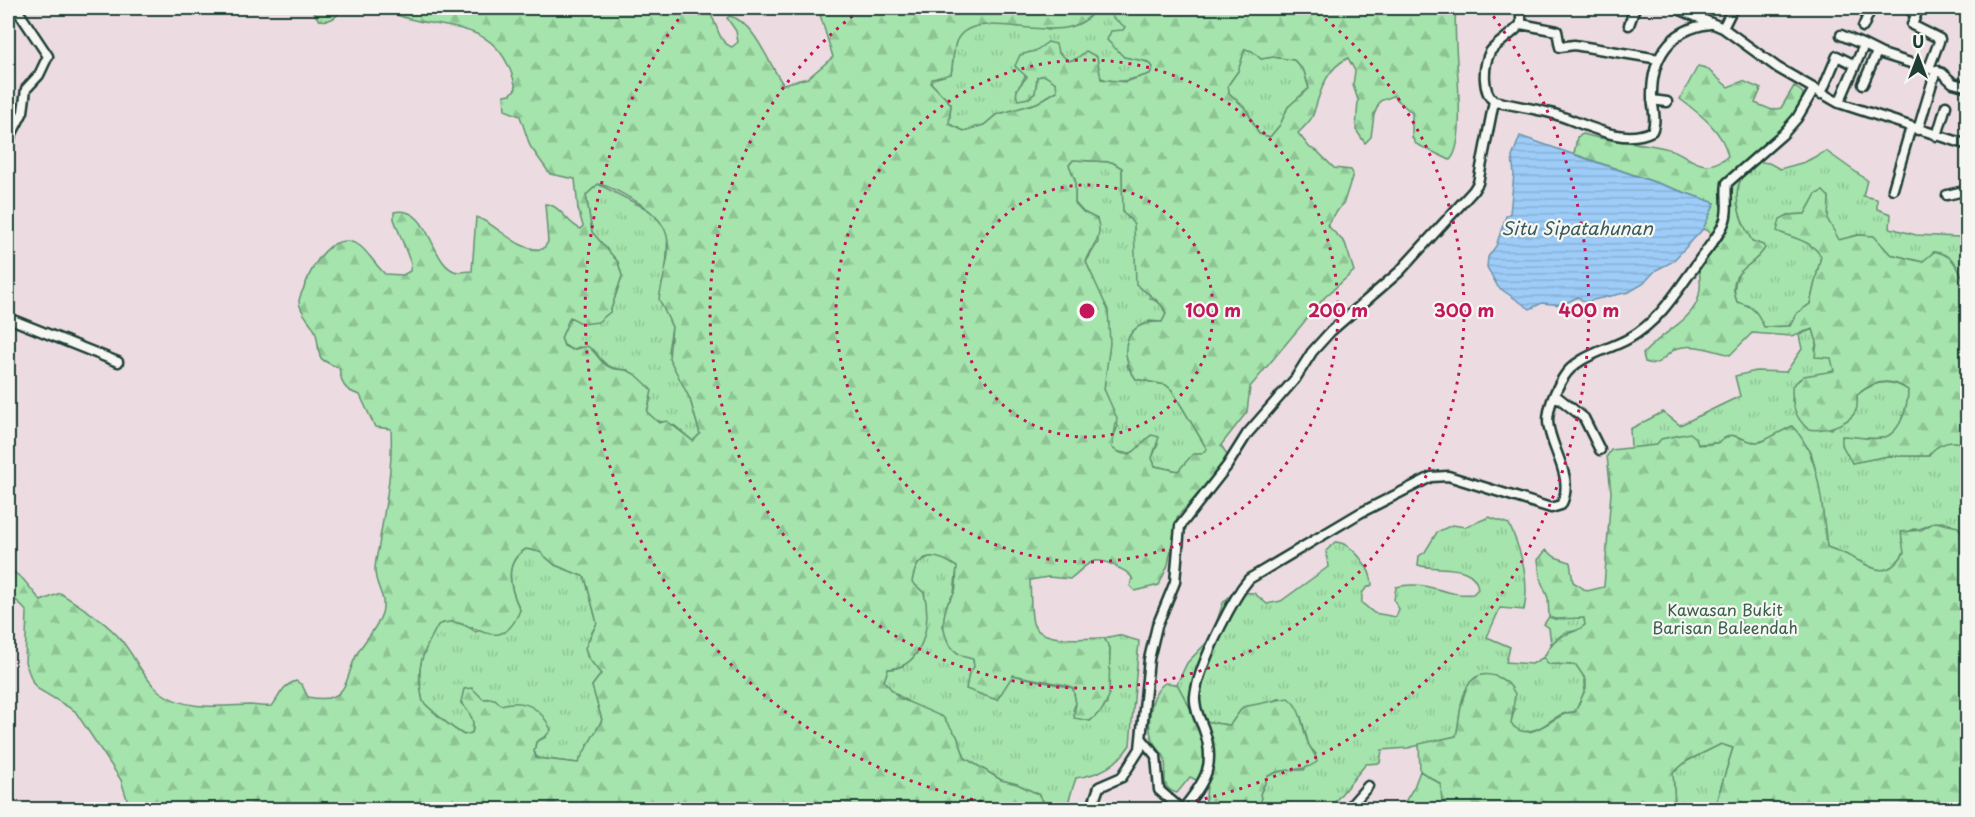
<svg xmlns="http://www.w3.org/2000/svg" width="1975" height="817" font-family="'Playpen Sans',sans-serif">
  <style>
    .grass { fill: url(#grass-tufts); stroke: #629070; stroke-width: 1.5 }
    .forest { fill: url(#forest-firs); stroke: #629070; stroke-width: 1.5; fill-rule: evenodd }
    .water { fill: url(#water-rules); stroke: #6b93aa; stroke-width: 1.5 }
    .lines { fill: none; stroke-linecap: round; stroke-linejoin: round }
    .street-casing { stroke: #1f3d34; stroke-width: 13 }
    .street { stroke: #f6f6f2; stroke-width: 8 }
    .ring { fill: none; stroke: #c2185b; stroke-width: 3; stroke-dasharray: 3 6 }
    .labels { text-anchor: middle; stroke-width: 4.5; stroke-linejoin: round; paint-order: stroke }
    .park-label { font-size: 16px; fill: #3a5e4c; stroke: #f6f6f2 }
    .water-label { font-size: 18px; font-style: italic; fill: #385a5b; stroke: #f6f6f2 }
    .centre { fill: #c2185b; stroke: #f6f6f2; stroke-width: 3 }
    .ring-label { font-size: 18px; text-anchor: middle; font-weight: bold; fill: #c2185b; stroke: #f6f6f2; stroke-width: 4.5; stroke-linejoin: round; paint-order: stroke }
  </style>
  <defs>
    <pattern id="grass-tufts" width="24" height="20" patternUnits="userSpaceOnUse" patternTransform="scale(1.5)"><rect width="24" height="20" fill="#a5e4ac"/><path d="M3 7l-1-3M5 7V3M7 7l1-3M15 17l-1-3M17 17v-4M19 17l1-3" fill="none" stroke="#8ec495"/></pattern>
    <pattern id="forest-firs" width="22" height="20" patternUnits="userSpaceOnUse" patternTransform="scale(1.5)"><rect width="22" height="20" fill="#a5e4ac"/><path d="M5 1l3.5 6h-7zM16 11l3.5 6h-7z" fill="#8ec495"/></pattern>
    <pattern id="water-rules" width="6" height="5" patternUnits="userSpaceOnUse" patternTransform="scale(1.5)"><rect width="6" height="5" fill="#9dccf8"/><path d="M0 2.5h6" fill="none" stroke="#87b0d5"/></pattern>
  </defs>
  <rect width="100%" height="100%" fill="#ecdce2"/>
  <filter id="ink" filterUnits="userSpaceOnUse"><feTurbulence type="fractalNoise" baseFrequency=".0167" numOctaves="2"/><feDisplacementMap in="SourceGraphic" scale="12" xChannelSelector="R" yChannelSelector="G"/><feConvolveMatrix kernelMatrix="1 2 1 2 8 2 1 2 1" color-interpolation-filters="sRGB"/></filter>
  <g filter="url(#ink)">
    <path class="grass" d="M1090,8H1108L1125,26L1124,57L1142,59L1153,67L1150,74C1110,86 1107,85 1076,59L1068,61L1048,42C1025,58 1033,70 1017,89L1018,99L1029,98L1035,93L1037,77L1044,75L1057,83V91L1037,103L996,115L984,125L964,131L949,124L951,104L931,83L932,79L951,74C953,64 953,51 956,41C968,12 1026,22 1048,30L1093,13Z
      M1245,48L1253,51L1261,59L1273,57L1294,60L1304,71L1309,89L1288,107L1280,125L1270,137L1259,134L1246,109L1229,93L1228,85L1238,71Z
      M1826,151L1867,180L1863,196L1877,199V209L1891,214L1890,228L1916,235L1959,237L1967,241V281L1964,280L1954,261L1934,252L1923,262L1890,254L1873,236L1858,235L1839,240L1827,220L1829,197L1816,194L1805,214L1788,215L1784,234C1797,238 1813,243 1821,256L1810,304L1797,313L1789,326L1764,327L1752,307L1737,302C1727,277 1748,262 1763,245L1752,241C1743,225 1734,206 1738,187C1741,176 1746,171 1747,160L1769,163L1780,169L1805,162Z
      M1073,160L1112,162L1122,168L1123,212L1134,224L1135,239L1150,298L1161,304L1166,314L1162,322L1149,321L1127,366L1136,379L1166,385L1172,390L1207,449L1201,454L1193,455L1178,471L1155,466L1152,458L1158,444C1143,449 1126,459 1112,448V440L1118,426L1104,389L1094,280L1086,262L1098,242L1097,219L1083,212L1075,203V180L1069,165Z
      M598,184L653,212L662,221L668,233L666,273L662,284L672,327L668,351L690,399L700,434L693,441L675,426L652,419L647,412L651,398L628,370C610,370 603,364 594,350L579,347L572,350L564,345L561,338L570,317L610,312L622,276L618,262L592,232L586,195Z
      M1813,329L1817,342L1815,349L1832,358L1835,371C1810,378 1793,369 1792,401L1831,429L1856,410L1857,395C1873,381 1890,378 1908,390C1908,406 1901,434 1882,438C1869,440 1855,436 1842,437L1852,463L1888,456H1928C1936,444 1953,437 1966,446L1967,502L1962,516L1967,520V540C1959,529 1947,517 1931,524C1924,527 1921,530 1913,529L1902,539C1906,548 1905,552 1899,560C1885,581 1865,563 1849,556C1842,552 1834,550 1827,547L1815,468L1811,452L1792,427C1782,432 1769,441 1757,442C1741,443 1737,427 1717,443L1631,448L1630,429L1663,412L1680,425L1740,396L1735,376L1756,371L1786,372L1802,349L1799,335Z
      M1489,517L1509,524C1521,550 1530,582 1524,610L1500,608L1487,637L1510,647L1506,662L1532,664L1544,657L1549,664L1576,665C1592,682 1584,694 1575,712C1551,711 1545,736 1516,731L1510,724L1515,709L1476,677C1458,691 1461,717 1457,736L1408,748L1382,750L1380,763L1366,764L1329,809L1263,810L1260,794L1268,776L1283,770H1304L1316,754L1309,746L1301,717L1280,698L1266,704L1243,707L1230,725C1192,722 1194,714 1177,684L1187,663L1211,638L1223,603L1234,592L1254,593L1267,604L1281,601L1328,567L1326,551L1335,542C1352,542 1372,569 1372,585C1363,589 1361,593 1362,603L1374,613L1396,617L1399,609L1394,600L1396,587C1428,579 1443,597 1473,594L1478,589C1475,561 1436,572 1418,565L1419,556L1425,552L1437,532L1452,525L1466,527Z
      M526,549L540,552L555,565L585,577L597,623L590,636L587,656L601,674L592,686L602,720L578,763L537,758L534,751L536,742L546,737L491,698L461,703C470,713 476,719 472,733L464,735C448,726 435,714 423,702C415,668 421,655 438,625C452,618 464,624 476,632L520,610C510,589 502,563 526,549Z
      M933,556H941L957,567L954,593L946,606L943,626L950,647L973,659L974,667L1073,688L1076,703L1073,710L1090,721L1107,704L1110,648L1104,638L1118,635L1139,641L1130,745C1116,766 1101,774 1076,778L1066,809H1049L1038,794L1017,784L1001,780L965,758L957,736L888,688L884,681L888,669C923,669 920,621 924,593L912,582C914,567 918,560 933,556Z
      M1549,617L1555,619L1584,617L1585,625L1579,630L1564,633L1551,644L1549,628L1544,624Z
      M1721,744L1733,748L1715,806L1711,809L1673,810L1675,805L1673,773L1687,761Z
      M1420,771L1441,784L1442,803L1439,809L1400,810L1414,787Z"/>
    <path class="forest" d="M310,8H343C336,18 331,22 319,20Z
      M381,8H704C719,18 715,41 732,47L738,42L736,31L727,18L730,16C755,23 768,63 783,84L808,78L833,57L818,8H1090L1093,12C1064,54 974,0 956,42C953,51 953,64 951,74L932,79L931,83L951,104L949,124L964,131L984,125L996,115L1037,103L1057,91L1056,83L1044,75L1037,77L1035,93L1029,98L1018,100C1013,91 1021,84 1027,77L1015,66L1020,55L1035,51L1048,42L1056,44L1058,52L1069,61L1076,59L1086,51L1097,57L1101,79L1125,82L1150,74L1153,67L1149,62L1124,57L1107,40L1111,31L1123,30L1125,27L1113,18L1108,8H1456C1451,41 1470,140 1450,160L1416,144L1412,137V113L1393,96L1380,101L1374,115L1371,137L1365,143L1356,130L1358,100L1353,85L1355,71L1348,58C1325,69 1320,93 1313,115C1311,121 1303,128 1298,133L1310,148L1317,151L1334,168L1351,170L1353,174L1344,202L1327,225L1345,243L1354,271L1325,297L1250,387L1247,412L1221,445L1228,456L1219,471L1177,517L1168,565L1159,585L1135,591L1130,586L1132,578C1128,571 1124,571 1117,567C1092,554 1090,563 1070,579L1048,577L1030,580C1031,594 1030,610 1033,623C1039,644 1087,638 1104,638L1110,648L1109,696L1102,710L1090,721L1074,718L1076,703L1073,688L1066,685L1013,675L997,700L966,689L969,673L974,667L973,659C948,655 939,631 946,608C947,602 953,597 955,591C957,584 956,575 957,567C934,552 917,551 912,582L924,593C932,621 924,668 888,669L884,681L899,698L943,717L957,736L965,758L1001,780L1017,784L1038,794L1049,809H130L121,780L75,711L38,689L33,683L25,662L27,612L17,601L8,599V568L23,579L41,601L60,593C80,606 107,622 122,641C135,657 144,679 160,692C185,711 220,706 249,705C257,705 264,707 272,706C280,696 282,685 296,681L302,685L308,697C351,706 344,676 358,652C365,640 378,627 382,613C387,595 375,588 375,570C375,559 379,549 380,538C386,502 393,466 391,429L375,427L360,395C343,390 342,384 339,368C313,357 322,359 316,334C313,322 301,316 299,302C299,296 303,291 305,285C313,264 333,228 360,246C369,253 376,266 385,274L403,275L410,271L411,264L394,219V212C432,204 430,268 458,272C462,272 468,271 472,271L476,217C499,225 517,252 543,249L548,242L545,204C559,203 568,225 581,229L583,226L578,209L575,179L550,174L530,146L520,116L505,110L504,95L511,94L516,88C497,8 437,38 381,8ZM1245,49L1252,51L1261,59L1273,57L1294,60L1304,71L1309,88L1288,107L1280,125L1270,137L1259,134L1246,109L1229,93L1228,85L1238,71ZM1073,160L1112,162L1122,168L1123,212L1134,224L1136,284C1145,293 1163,301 1166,314L1162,322C1124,320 1117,352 1136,379L1166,385L1172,390L1207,449L1201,454H1193L1178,471L1155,466L1152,458L1159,437L1152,435C1137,443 1134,465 1112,448L1117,418L1104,389L1110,343L1108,310L1086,262C1091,246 1104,238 1097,219L1083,212L1075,203V180L1069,165ZM598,184C609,185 622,194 632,199C683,228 668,251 659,299L672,327L669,358L690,399L700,434L693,441L667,421L659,423L647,412L652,391C646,383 635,372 625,370C619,369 613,370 607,366C598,360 596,351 587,346L572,350L564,346L561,338L570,317L583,324L598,322L610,312L622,276L618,262L592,232L586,195ZM526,549L540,552L555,565L585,577L597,623L585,648L587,656L601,674L592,686L602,720L578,763L536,758L534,751L536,742L546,736L551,730C542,708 524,698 501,705L495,699H483L472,688L464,689L461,702C469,713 476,719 472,733L464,735C448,726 436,714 423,702C415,668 421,655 438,625C468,609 499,664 520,610C510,589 502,563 526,549Z
      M1698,66L1706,68L1728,87L1743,81L1761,89L1755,103L1772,110L1781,108L1794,86L1803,93C1800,118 1766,145 1747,160C1746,171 1741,176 1738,187C1734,206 1743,225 1752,241L1763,245L1765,248C1752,270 1724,269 1737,302C1754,307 1757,311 1764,327L1790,326L1797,313L1810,304L1821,256C1811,240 1792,238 1777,231L1780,219L1788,215L1805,214L1816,194L1823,191L1829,197L1828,220L1839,240L1858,235L1874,236L1890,254L1922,262L1934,252C1951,253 1957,266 1964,280L1967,281L1968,394C1963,407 1967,431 1967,447C1955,437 1937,443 1928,456H1888L1852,463L1842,445V436C1855,436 1869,440 1882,438C1901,434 1908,406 1908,390C1890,377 1873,381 1857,395C1857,399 1858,406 1856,410C1851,424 1822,432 1808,429C1794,417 1792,404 1792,386L1804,376L1834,371L1831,358L1815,357L1817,342L1813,329L1791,336L1752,333L1730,355C1714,351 1694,343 1678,348C1665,352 1662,369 1645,362L1643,354C1673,320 1710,319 1698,265L1711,252L1720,237L1703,229L1715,203L1574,154L1577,137L1583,134C1612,143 1643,141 1672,150C1685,154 1692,164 1706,165C1715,165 1721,161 1728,156C1723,131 1700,114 1680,99Z
      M1792,426C1821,455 1822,508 1827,547C1834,550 1842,552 1849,556C1873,567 1885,582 1904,553L1901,532L1921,530L1935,522L1958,527L1967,540V809H1711L1715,806L1733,748L1721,744L1687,761L1673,773L1675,805L1673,809H1621L1599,804L1591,810L1439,809L1442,803L1441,784L1420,771L1419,744L1456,736C1461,715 1460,665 1495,676C1505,679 1511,684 1515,694L1511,724C1532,747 1553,712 1575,712L1586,688V680L1576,665L1548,664L1544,657C1559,627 1567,640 1585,625L1584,618L1555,619L1549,617L1548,598L1541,581L1538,560L1546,550L1555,557L1570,562L1573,582L1587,591L1604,587L1611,492L1607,456L1611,450L1656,445L1661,439L1690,433L1696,438L1698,445L1717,443L1731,435L1753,442H1761Z
      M1165,683L1177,684C1194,714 1192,722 1230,725L1243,707L1288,698C1304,710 1301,729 1309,745C1312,752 1316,754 1317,762C1301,774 1284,766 1268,776L1260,794L1263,809H1205L1207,785L1190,777L1177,793C1156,787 1170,771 1164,757C1161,751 1156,747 1153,741C1146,725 1150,693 1165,683Z"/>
    <path class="water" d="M1520,136L1715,203L1703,229L1672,262L1656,270L1643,284L1629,292L1584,302L1578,297L1562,305L1542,303L1530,309L1498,287L1487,267L1488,257L1496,246L1506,216L1510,213L1514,174L1512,157Z"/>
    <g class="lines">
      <defs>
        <path id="street" d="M1521,8V24C1514,33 1492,47 1490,52C1483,66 1482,92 1494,101C1514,106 1534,108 1554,114C1582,122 1622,147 1652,131C1657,121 1653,108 1652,98C1651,59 1669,29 1710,24
          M1676,8L1723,28L1778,68L1839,103L1968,145
          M1912,8L1911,11L1916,15L1912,25L1940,39L1929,68
          M1521,24L1557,31L1560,47L1574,45L1659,59
          M1629,25L1635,8
          M1863,27L1871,8
          M1723,28L1733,8
          M1864,45L1882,54L1942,73L1953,83L1968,87
          M1863,84L1877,52
          M1821,94L1837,56L1855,65
          M1652,100L1667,102
          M1839,103L1864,45L1841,35
          M1918,130L1936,70
          M1937,136L1946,106
          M8,141L23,112L26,89L39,75L48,56L16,8
          M1893,189L1911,127
          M1947,195L1968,190
          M8,318L118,362
          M1555,395L1584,418L1600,450
          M1142,739L1156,756L1159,790L1182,810
          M1091,810L1099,787L1122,777L1140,749L1149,659L1157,626L1175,582L1180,526L1227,466L1247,434L1295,379L1312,352L1331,331L1399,272L1473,191L1478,183L1494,101
          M1182,810C1206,781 1217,764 1203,727C1199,718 1194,707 1195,697C1197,670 1227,611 1242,588L1249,579L1360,513L1431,477L1448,476L1551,508L1561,505C1576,478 1550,449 1548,422C1548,407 1555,391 1563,378C1576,356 1606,351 1628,339C1660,321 1677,291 1698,262C1707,248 1720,236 1725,220C1729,208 1725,195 1727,183L1783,134L1797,118L1814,89
          M1347,810L1368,786"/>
      </defs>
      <use href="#street" class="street-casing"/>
      <use href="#street" class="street"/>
    </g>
  </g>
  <g class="ring">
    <circle cx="1087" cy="311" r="126"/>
    <circle cx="1087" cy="311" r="251"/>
    <path d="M1311 8A377 377 0 1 1 863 8"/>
    <path d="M1026 809A502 502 0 0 1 686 9M1488 9A502 502 0 0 1 1148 809"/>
  </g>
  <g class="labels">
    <g class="park-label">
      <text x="1725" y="616">Kawasan Bukit<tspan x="1725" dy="18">Barisan Baleendah</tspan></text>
    </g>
    <g class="water-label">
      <text x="1577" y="235">Situ Sipatahunan</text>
    </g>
  </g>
  <circle cx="1087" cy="311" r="9" class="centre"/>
  <g class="ring-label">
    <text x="1213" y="317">100 m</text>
    <text x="1338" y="317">200 m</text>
    <text x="1464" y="317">300 m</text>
    <text x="1589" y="317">400 m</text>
  </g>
  <rect width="1975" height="817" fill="none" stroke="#f6f6f2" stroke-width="30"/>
  <rect x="15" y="15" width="1945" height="787" fill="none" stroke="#1f3d34" stroke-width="2" filter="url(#ink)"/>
  <g transform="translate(1918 57)" stroke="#f6f6f2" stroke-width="4.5" paint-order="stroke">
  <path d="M0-4.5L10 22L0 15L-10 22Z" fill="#1f3d34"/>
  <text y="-9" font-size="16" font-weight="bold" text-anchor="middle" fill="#1f3d34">U</text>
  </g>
</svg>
